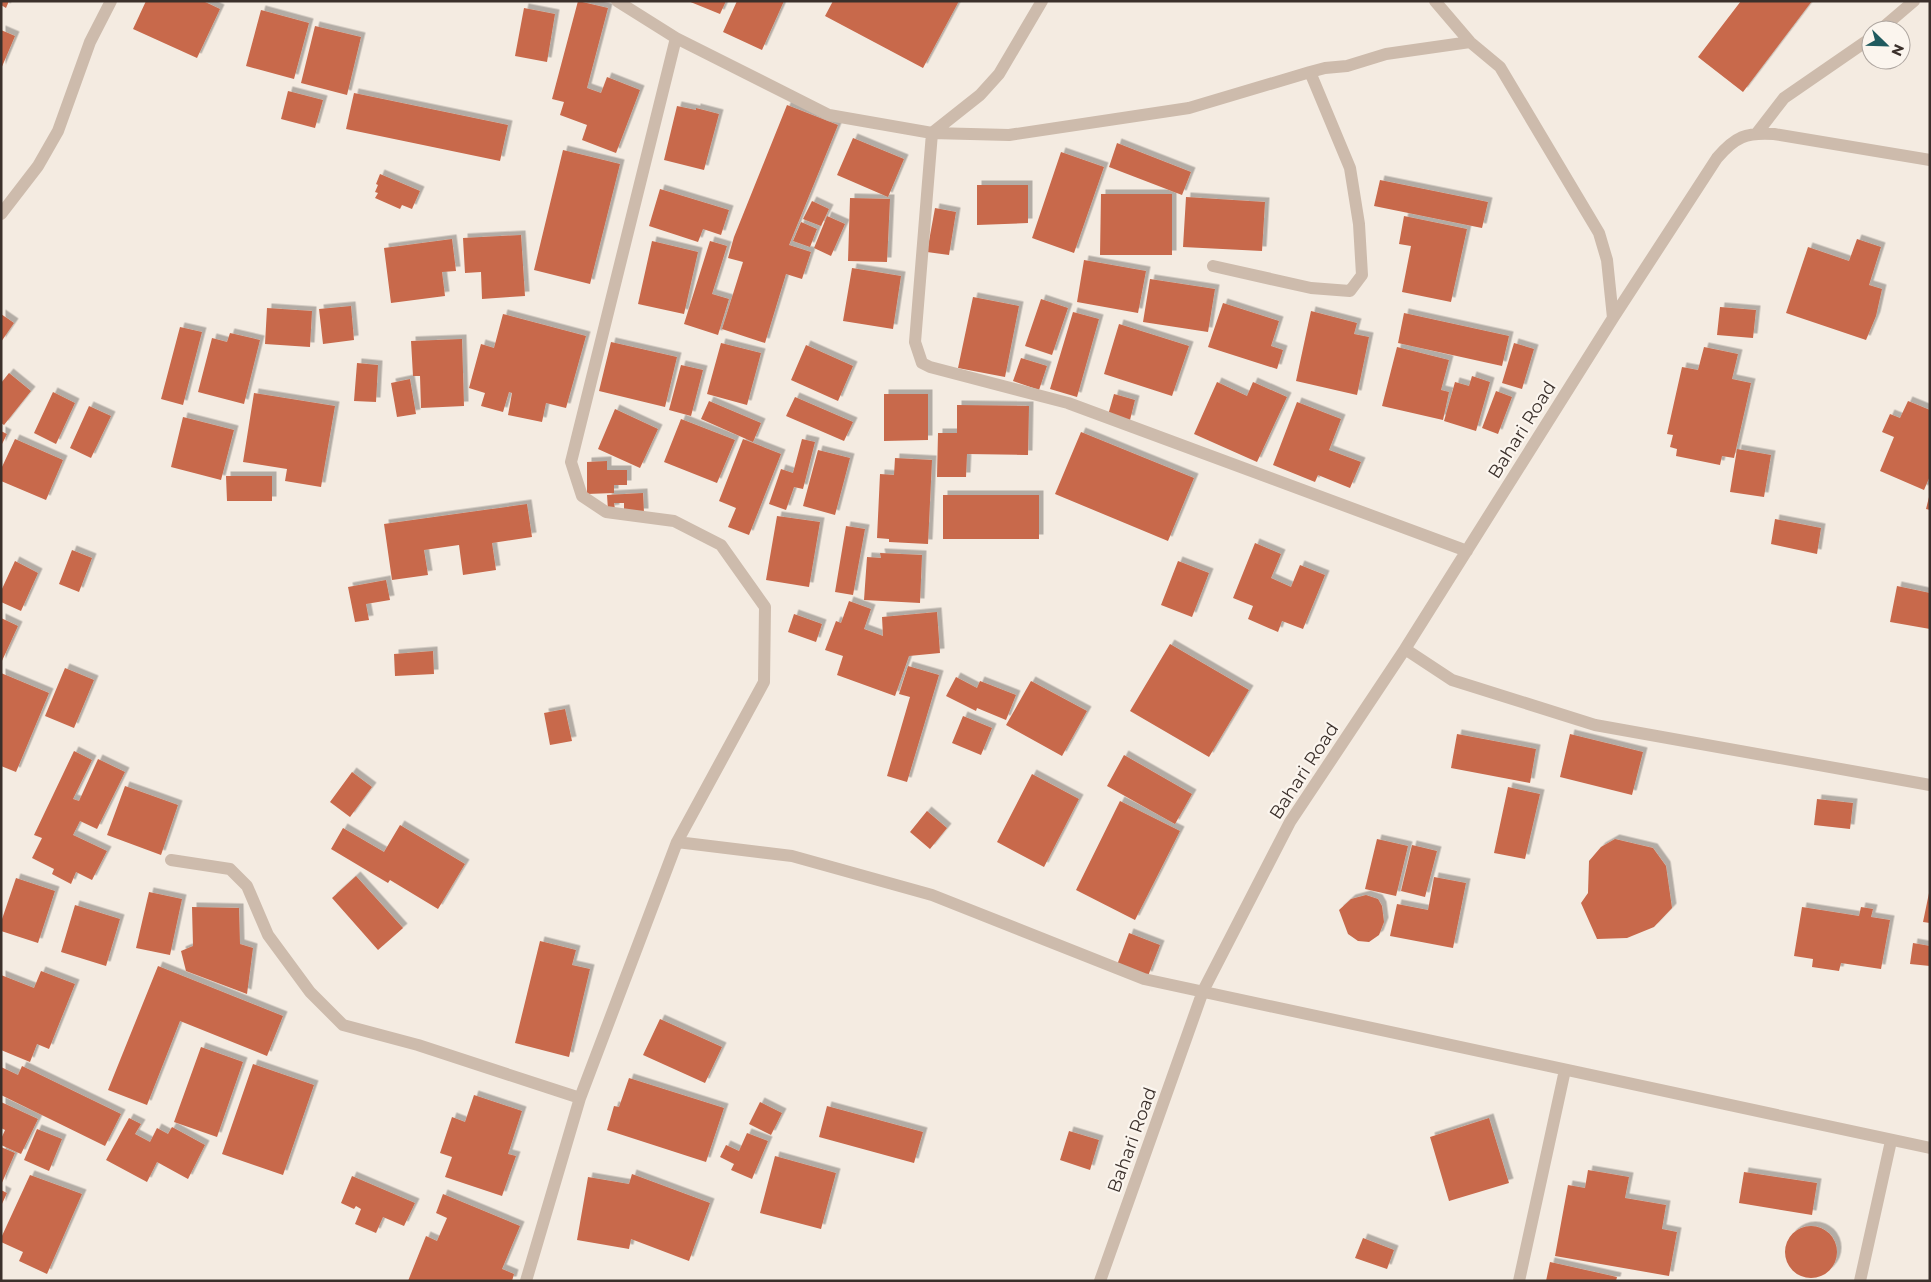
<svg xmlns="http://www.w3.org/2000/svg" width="1931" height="1282" font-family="Montserrat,sans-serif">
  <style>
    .building { fill: #c8694b; filter: url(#shadow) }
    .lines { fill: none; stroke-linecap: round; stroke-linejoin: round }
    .street { stroke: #cdbbac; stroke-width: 12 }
    .labels { text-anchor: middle; stroke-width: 4.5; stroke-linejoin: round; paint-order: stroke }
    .street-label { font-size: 18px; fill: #3b302b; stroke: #fbf5ee }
  </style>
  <defs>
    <filter id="shadow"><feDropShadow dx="4.5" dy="-4.5" stdDeviation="0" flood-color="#0004"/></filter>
  </defs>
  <rect width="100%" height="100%" fill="#f4ebe1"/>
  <path class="building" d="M1,1H9L6,8L1,5Z
    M146,1H203L220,9L197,58L133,29Z
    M578,1L608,8L587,88L601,93L607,77L640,90L616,153L582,140L587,125L560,115L564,102L552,99Z
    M688,1H726L720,14Z
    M737,1H784L762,50L723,32Z
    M833,1H959L923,68L825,16Z
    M1741,1H1812L1743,92L1698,57Z
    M524,8L555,14L547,62L515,56Z
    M261,10L309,23L294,79L246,66Z
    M315,26L361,37L347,95L301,83Z
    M1,30L15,36L1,69Z
    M288,91L323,100L315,128L281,119Z
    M354,93L508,125L500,161L346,129Z
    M787,105L838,125L789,245L811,252L802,279L786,274L765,343L722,329L743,262L728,258L734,237Z
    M677,106L696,110V108L719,114L704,170L664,160Z
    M853,138L904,159L888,197L837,175Z
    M1117,143L1191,172L1182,195L1109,167Z
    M563,150L620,164L590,284L534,270Z
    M1061,152L1104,167L1074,253L1032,238Z
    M380,174L420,191L412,209L402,205L400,209L375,198L378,193L375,192L378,185L376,184Z
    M1380,180L1488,202L1482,228L1374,206Z
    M977,185H1028V223L977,225Z
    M660,189L729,210L721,235L703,229L698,242L649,226Z
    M1101,194H1172V255H1100Z
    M1186,197L1265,202L1262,251L1183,247Z
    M850,198L890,199L887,262L848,261Z
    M812,201L829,209L821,226L803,219Z
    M935,208L956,212L949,255L927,252Z
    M827,216L845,224L831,256L814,248Z
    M1404,216L1467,229L1451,302L1402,292L1411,246L1399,244Z
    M801,222L817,229L810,247L793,241Z
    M521,235L525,296L482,299L481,272L465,273L463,238Z
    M452,239L456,271L442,272L445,296L391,303L384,248Z
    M1857,239L1881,247L1869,285L1882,289L1876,316L1866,340L1786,313L1808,247L1849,261Z
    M652,241L698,252L684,314L638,304Z
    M710,241L727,246L712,294L729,299L718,335L684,324Z
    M1084,260L1146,271L1138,313L1077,302Z
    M852,268L901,276L893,329L843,321Z
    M1150,279L1215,289L1208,332L1143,322Z
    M973,297L1019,306L1005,377L958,368Z
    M1041,299L1068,308L1052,355L1025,346Z
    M1223,303L1279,321L1271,346L1283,350L1277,369L1208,347Z
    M351,306L354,340L323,344L319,309Z
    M1720,307L1756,310L1753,338L1717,335Z
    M267,308L312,311L310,347L265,344Z
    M1311,311L1357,323L1354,334L1369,337L1357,395L1296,381Z
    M1073,312L1099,319L1077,397L1050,389Z
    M1404,313L1509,336L1502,366L1398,343Z
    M1,314L14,323L1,342Z
    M503,314L586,336L566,408L546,403L542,422L508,415L512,393L509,392L503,412L481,406L485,393L469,388L481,344L494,348Z
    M1119,324L1189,346L1172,396L1104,374Z
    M180,327L202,332L183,405L161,399Z
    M230,333L260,340L244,404L198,392L212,338L227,342Z
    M462,339L464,406L421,408L420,376H413L411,341Z
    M611,342L677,357L665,407L599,391Z
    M721,343L761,353L747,405L707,394Z
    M1514,343L1534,349L1522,389L1502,383Z
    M806,345L853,366L838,401L791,380Z
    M1397,347L1449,360L1441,390L1449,392L1443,420L1382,406Z
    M1704,347L1738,354L1732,379L1751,383L1734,458L1722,456L1720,465L1676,456L1677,449L1670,447L1673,435L1667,434L1682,367L1698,370Z
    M1021,358L1047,366L1039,390L1013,381Z
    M357,363L378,365L376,402L354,401Z
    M681,365L703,370L691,416L669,410Z
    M9,373L31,391L4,425L1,423V383Z
    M1472,376L1490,382L1476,431L1444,421L1455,382L1469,386Z
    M410,379L416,414L397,417L391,383Z
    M1217,382L1247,396L1253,382L1287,397L1257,462L1194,434Z
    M1496,391L1512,397L1498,434L1482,428Z
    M53,392L75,403L56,444L34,433Z
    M254,393L335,406L321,487L285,481L287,469L243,462Z
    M884,394H928V440L884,441Z
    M1114,394L1135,400L1130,420L1108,415Z
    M795,397L853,422L844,441L786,416Z
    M709,401L761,423L753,442L701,419Z
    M1908,401L1930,410V476L1924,490L1880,471L1894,437L1882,432L1890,414L1900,418Z
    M1297,402L1341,419L1329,450L1361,462L1350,488L1318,475L1315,482L1273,465Z
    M957,405L1029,406L1028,455L967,454L966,477H937L938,433H957Z
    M89,406L111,416L91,458L70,448Z
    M615,409L658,429L640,468L598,449Z
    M183,417L234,430L221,480L171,467Z
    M681,419L735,440L717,483L664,462Z
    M1,431L7,434L1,446Z
    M1081,432L1194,478L1168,541L1055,494Z
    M15,439L63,460L46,500L1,481V469Z
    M743,439L781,454L749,535L728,527L736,508L719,501Z
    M802,439L815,442L803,489L794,487L786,510L769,504L781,469L793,473Z
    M1737,449L1771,455L1764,497L1730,492Z
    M818,450L850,458L835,515L803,506Z
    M895,458L932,460L928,544L889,542V539L877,538L880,474L894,475Z
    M607,461V470H627V485H614V493L587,494V462Z
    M226,476H272V501H227Z
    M643,493L644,513H624V503H614L615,509L608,510L607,495Z
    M943,495H1039V539H943Z
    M1929,497H1930V510L1926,509Z
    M527,504L532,537L492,543L496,570L463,575L459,545L424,550L428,575L392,580L384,524Z
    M777,516L820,522L809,587L766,580Z
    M1775,519L1821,528L1817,554L1771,544Z
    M846,526L865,529L853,595L835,592Z
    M1255,543L1281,554L1271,578L1291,587L1300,565L1325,575L1303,629L1282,621L1278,632L1248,619L1253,606L1233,598Z
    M72,550L92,558L79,592L59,584Z
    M880,553L922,555L920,603L864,600L867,557L881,558Z
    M15,561L38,573L21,611L1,602V591Z
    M1178,561L1209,573L1192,617L1161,605Z
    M386,580L390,600L366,604L369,620L355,622L348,587Z
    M1897,586L1930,593V629L1890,622Z
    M849,601L871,609L864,629L883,636L882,617L937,612L940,653L909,656L895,696L837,675L843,656L825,650L836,621L841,623Z
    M794,614L822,624L816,642L788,632Z
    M1,618L18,626L1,663Z
    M1170,644L1249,690L1209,757L1130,711Z
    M433,651L434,674L395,676L394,654Z
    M908,666L939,675L907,782L887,776L910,697L899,694Z
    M65,668L94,680L74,728L45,716Z
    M1,673L49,693L16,772L1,766Z
    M956,677L977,688L980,681L1016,695L1006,720L977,708L976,711L946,696Z
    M1031,681L1087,711L1062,756L1006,725Z
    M565,709L572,741L550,745L544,713Z
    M963,716L992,728L981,755L952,743Z
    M1457,734L1536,749L1530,783L1451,768Z
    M1570,734L1643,752L1632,795L1560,777Z
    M74,751L92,760L73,799L79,801L98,759L125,772L97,829L80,821L73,835L107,851L92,880L76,872L71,884L52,874L54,869L32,858L42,838L34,835Z
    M1124,755L1192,794L1175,824L1107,786Z
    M352,772L372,787L350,817L330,802Z
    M1032,774L1079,799L1044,867L997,842Z
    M125,786L178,805L161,855L107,835Z
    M1508,787L1540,794L1525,859L1494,853Z
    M1817,799L1853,803L1850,829L1814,825Z
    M1120,801L1180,831L1135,920L1076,890Z
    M927,811L947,828L930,849L910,832Z
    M400,825L465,864L438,909L390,880L388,883L331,849L343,828L384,852Z
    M1377,839L1408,846L1396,896L1365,889Z
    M1615,839L1653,848L1666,866L1672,908L1654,927L1627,938L1597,939L1581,903L1588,893L1589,861L1601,847Z
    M1412,845L1437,851L1425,897L1401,891Z
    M356,876L403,928L378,950L332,898Z
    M1434,877L1466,883L1453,948L1390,936L1397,904L1428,910Z
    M16,878L55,891L38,943L1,931V922Z
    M149,892L182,899L170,955L136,948Z
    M1929,893H1930V923L1923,922Z
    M1366,895L1378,899L1382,906L1384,922L1379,935L1369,942L1358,941L1348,934L1339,910L1351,899Z
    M75,905L120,919L106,966L61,952Z
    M192,907L239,908L240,944L253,948L247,994L186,971L181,951L193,946Z
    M1802,907L1859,916L1861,907L1873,909L1871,917L1890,920L1881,969L1841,963L1839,971L1812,967L1813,959L1794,956Z
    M1129,933L1160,945L1148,976L1117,965Z
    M540,941L576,950L572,965L590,969L569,1057L515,1043Z
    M1913,943L1930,946V966L1910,964Z
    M158,966L283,1016L267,1056L180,1021L147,1105L108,1090Z
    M41,971L75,984L49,1049L37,1044L30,1062L1,1050V975L34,988Z
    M660,1019L722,1047L705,1083L643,1055Z
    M201,1047L243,1062L217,1137L174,1122Z
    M253,1064L314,1085L283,1175L222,1154Z
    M22,1066L121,1114L105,1146L1,1095V1067L18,1075Z
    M629,1078L724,1108L706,1162L607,1130L614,1106L619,1107Z
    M474,1095L522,1111L508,1154L516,1156L502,1196L445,1177L452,1157L440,1153L452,1117L465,1122Z
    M1,1102L38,1119L21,1154L1,1145V1139L5,1130L1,1128Z
    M760,1102L782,1113L771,1135L749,1124Z
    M827,1106L923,1132L914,1163L819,1137Z
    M129,1118L141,1124L135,1134L150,1142L157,1128L168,1134L172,1127L205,1145L188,1179L157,1162L147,1182L106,1160Z
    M1489,1118L1509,1183L1449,1201L1430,1137Z
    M37,1129L62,1139L49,1171L24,1160Z
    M1069,1131L1099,1140L1090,1170L1060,1160Z
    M747,1133L768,1141L752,1179L731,1170L734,1164L720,1157L726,1145L739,1151Z
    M1,1147L15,1153L1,1185Z
    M775,1156L836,1173L821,1229L760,1213Z
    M1588,1170L1629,1177L1625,1198L1666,1205L1662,1229L1677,1232L1669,1276L1555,1256L1568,1185L1585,1188Z
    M1744,1172L1817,1183L1812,1215L1739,1203Z
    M632,1174L710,1203L689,1261L631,1239L629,1249L577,1240L588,1177L629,1184Z
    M30,1175L82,1194L47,1274L19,1261L23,1252L1,1242V1238Z
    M352,1176L415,1203L404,1226L383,1217L376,1233L355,1224L361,1209L356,1206L354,1209L341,1203Z
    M1,1190L7,1193L1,1206Z
    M443,1194L520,1226L502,1269L514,1274L512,1281H408L426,1236L437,1241L447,1218L436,1213Z
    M1785 1252a26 26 0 1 1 52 0a26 26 0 1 1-52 0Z
    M1363,1238L1394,1250L1387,1269L1355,1258Z
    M1550,1262L1617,1277L1616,1281H1546Z"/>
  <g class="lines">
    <path class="street" d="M617,1L676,38L829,115L932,133L1009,135L1189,108L1310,72
      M1042,1L999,74L980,95L932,133L915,342L922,363L930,367L1068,403L1467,551
      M1435,1L1470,42L1500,67L1599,233L1607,260L1613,318
      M1880,30L1914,1
      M676,38L571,462L582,496L606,512L674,521L721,545L765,607L764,682L677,842L792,856L932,895L1144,979L1930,1148
      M1757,133L1784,98L1871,38
      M1,214L38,166L58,131L90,42L111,1
      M1213,266L1311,288L1350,291L1362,275L1359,224L1350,168L1310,72L1325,68L1347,66L1386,54L1470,42
      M1405,649L1452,680L1595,725L1930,785
      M171,860L230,869L247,886L268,935L310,992L343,1025L418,1045L580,1098
      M526,1281L580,1098L677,842
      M1100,1281L1203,991L1290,822L1405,649L1613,318L1717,158C1735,137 1746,132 1774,134L1930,160
      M1519,1281L1565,1070
      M1860,1281L1891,1141"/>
  </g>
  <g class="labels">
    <g class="street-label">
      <text transform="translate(1522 430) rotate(-58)" y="6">Bahari Road</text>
      <text transform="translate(1304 771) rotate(-57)" y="6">Bahari Road</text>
      <text transform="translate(1132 1140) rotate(-70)" y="6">Bahari Road</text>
    </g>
  </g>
  <rect width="1931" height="1282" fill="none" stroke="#3b302b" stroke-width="5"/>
  <g transform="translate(1886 45) rotate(113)"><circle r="24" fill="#fbf5ee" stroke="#aea6a0"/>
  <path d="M0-4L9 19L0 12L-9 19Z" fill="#1f5a5e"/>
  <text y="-8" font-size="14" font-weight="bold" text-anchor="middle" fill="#3b302b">N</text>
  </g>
</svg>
